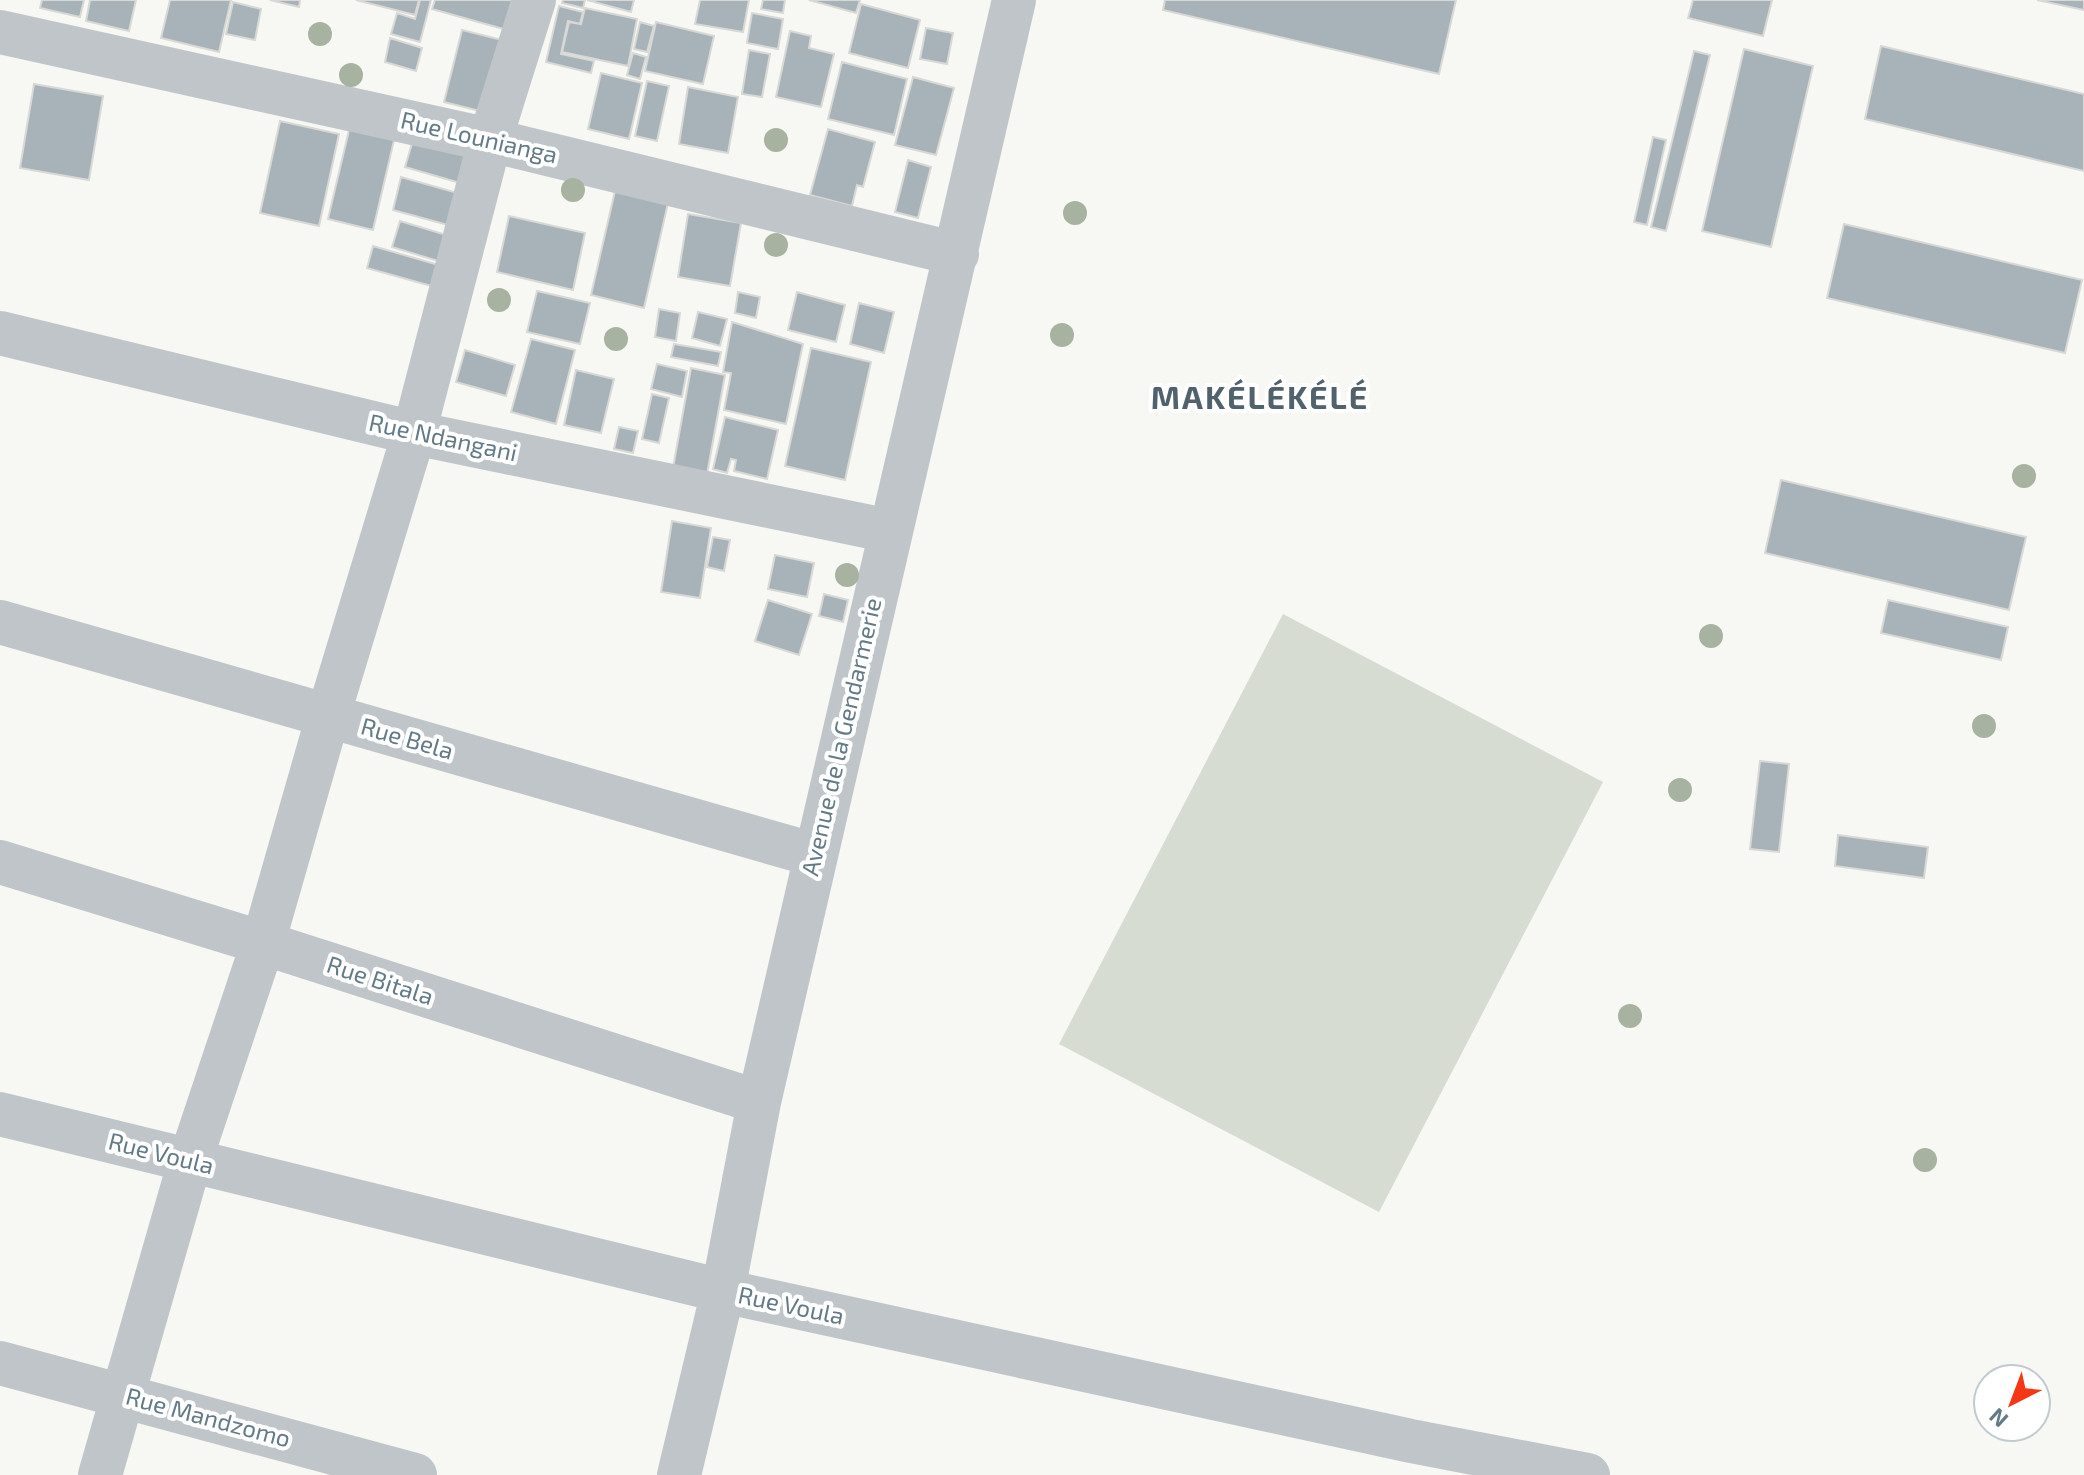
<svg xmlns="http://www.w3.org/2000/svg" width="2084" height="1475" font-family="'Exo 2',sans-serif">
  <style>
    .green { fill: #d7dcd2 }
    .building { fill: #a7b3b8; stroke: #d8d8d6; stroke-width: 2 }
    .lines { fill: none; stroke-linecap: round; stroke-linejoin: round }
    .street { stroke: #bfc5c8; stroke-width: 44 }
    .tree { fill: #a7b2a1 }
    .labels { text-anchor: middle; stroke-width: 8; stroke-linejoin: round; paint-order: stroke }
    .street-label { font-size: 24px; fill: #637a87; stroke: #fff }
    .district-label { font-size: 32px; font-weight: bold; letter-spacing: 2px; fill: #51626c; stroke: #fff }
  </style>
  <rect width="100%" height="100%" fill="#f7f7f3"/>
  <path class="green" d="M1283,614L1603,782L1379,1212L1059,1044Z"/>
  <path class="building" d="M42,0H84L80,17L40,8Z
    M90,0H136L129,31L86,21Z
    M170,0H231L219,52L161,38Z
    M270,0H300L299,7Z
    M356,0H419L415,15Z
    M420,0H431L420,42L391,34L397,13L415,19Z
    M435,0H516L507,30L432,9Z
    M563,0H585L583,8L562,3Z
    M587,0H634L631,12Z
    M700,0H749L743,32L695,24Z
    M763,0H785L783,13L761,9Z
    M809,0H860L856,13Z
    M1165,0H1456L1439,74L1163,10Z
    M1693,0H1772L1763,36L1688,18Z
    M2037,0H2084V10Z
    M233,2L261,9L255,40L226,34Z
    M861,4L920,20L908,68L849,53Z
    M559,6L583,12L580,24L568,21L561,54L594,61L591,73L546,62Z
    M585,8L637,19L628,66L562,52L569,22L581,24Z
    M752,13L783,19L778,49L747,43Z
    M640,22L654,26L647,52L634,49Z
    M656,22L714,36L703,84L645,71Z
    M926,28L953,33L947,64L920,59Z
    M462,30L510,42L492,114L444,102Z
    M790,31L811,36L809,48L834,54L821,107L776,97Z
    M390,38L422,48L416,71L385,62Z
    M1881,46L2084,94V171L1865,119Z
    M1744,49L1813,66L1771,247L1702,231Z
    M749,50L770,54L762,97L742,94Z
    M1694,51L1710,55L1666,231L1651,227Z
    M633,53L646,57L640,79L627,75Z
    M842,62L907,79L894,135L828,119Z
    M601,73L642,83L629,139L588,129Z
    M913,77L954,88L936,155L895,145Z
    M647,81L669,86L657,141L635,136Z
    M34,84L103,96L89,180L20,168Z
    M688,87L738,97L728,153L679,144Z
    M280,121L339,134L319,226L260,213Z
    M350,126L395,136L373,230L328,219Z
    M828,129L875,142L863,187L857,185L852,206L810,195Z
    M414,137L469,153L460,183L405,167Z
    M1653,137L1666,140L1647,225L1634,222Z
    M908,160L931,167L918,218L895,212Z
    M401,177L468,196L459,228L393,210Z
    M615,191L668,203L644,308L591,295Z
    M688,214L741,223L730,286L678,277Z
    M509,216L585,233L573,290L497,272Z
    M400,221L456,238L448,264L392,247Z
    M1844,224L2082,280L2065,353L1827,298Z
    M373,246L442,266L435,287L367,268Z
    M537,291L590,303L580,344L527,332Z
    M738,292L760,297L756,318L735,313Z
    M797,292L845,305L836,342L788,330Z
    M859,303L894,312L884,353L850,344Z
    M659,309L680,313L676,341L655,337Z
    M698,312L727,319L720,346L692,338Z
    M732,322L803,344L786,424L724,410L731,373L723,372Z
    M531,339L575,350L556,424L511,412Z
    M674,344L721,352L718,366L671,357Z
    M811,348L871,362L845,480L785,466Z
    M465,350L515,365L506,396L456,382Z
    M657,364L687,371L682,397L651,389Z
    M691,368L725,375L707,474L673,468Z
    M576,370L614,379L601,433L564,425Z
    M652,394L669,398L659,443L642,439Z
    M725,417L778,430L767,479L734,471L736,460L731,459L727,473L713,469Z
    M619,427L638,431L633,453L614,449Z
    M1781,480L2026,537L2009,610L1765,553Z
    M672,521L711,528L700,598L661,592Z
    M713,537L730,540L724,571L707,567Z
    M775,555L814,563L807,597L768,589Z
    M824,594L848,600L843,622L819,616Z
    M768,600L812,614L799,655L755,641Z
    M1888,600L2008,627L2001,660L1881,633Z
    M1760,761L1789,764L1779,852L1750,849Z
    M1838,835L1928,847L1924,878L1835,866Z"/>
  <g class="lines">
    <path class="street" d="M0,32L490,140L957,254
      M0,333L414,433L890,531
      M0,622L815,855
      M0,862L263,943L759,1102
      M0,1114L723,1291L1411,1441L1588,1475
      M0,1363L415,1475
      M100,1475L190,1161L263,943L328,716L414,433L490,140L534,0
      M679,1475L723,1291L759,1102L1014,0"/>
  </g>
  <g class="tree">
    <circle cx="320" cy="34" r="12"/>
    <circle cx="351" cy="75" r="12"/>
    <circle cx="776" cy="140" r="12"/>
    <circle cx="573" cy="190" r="12"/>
    <circle cx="1075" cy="213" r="12"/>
    <circle cx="776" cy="245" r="12"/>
    <circle cx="499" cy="300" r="12"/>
    <circle cx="1062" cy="335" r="12"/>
    <circle cx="616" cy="339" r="12"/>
    <circle cx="2024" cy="476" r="12"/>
    <circle cx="847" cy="575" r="12"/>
    <circle cx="1711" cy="636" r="12"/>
    <circle cx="1984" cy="726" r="12"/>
    <circle cx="1680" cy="790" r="12"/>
    <circle cx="1630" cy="1016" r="12"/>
    <circle cx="1925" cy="1160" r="12"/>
  </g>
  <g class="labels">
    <g class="street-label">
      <text transform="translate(479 138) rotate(13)" y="8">Rue Lounianga</text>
      <text transform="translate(443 438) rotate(12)" y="8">Rue Ndangani</text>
      <text transform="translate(842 737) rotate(-77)" y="8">Avenue de la Gendarmerie</text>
      <text transform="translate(407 739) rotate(16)" y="8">Rue Bela</text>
      <text transform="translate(380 981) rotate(18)" y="8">Rue Bitala</text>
      <text transform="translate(161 1154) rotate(14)" y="8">Rue Voula</text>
      <text transform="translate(791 1306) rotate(12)" y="8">Rue Voula</text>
      <text transform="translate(208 1418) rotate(15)" y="8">Rue Mandzomo</text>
    </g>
    <g class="district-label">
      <text x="1260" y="409">MAKÉLÉKÉLÉ</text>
    </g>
  </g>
  <g transform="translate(2012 1403) rotate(222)"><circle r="38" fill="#ffffff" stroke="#c1cacf" stroke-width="2"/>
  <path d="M0-6L14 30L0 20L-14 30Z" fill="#f53715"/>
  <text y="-12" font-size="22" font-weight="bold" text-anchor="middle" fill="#637a87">N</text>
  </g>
</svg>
